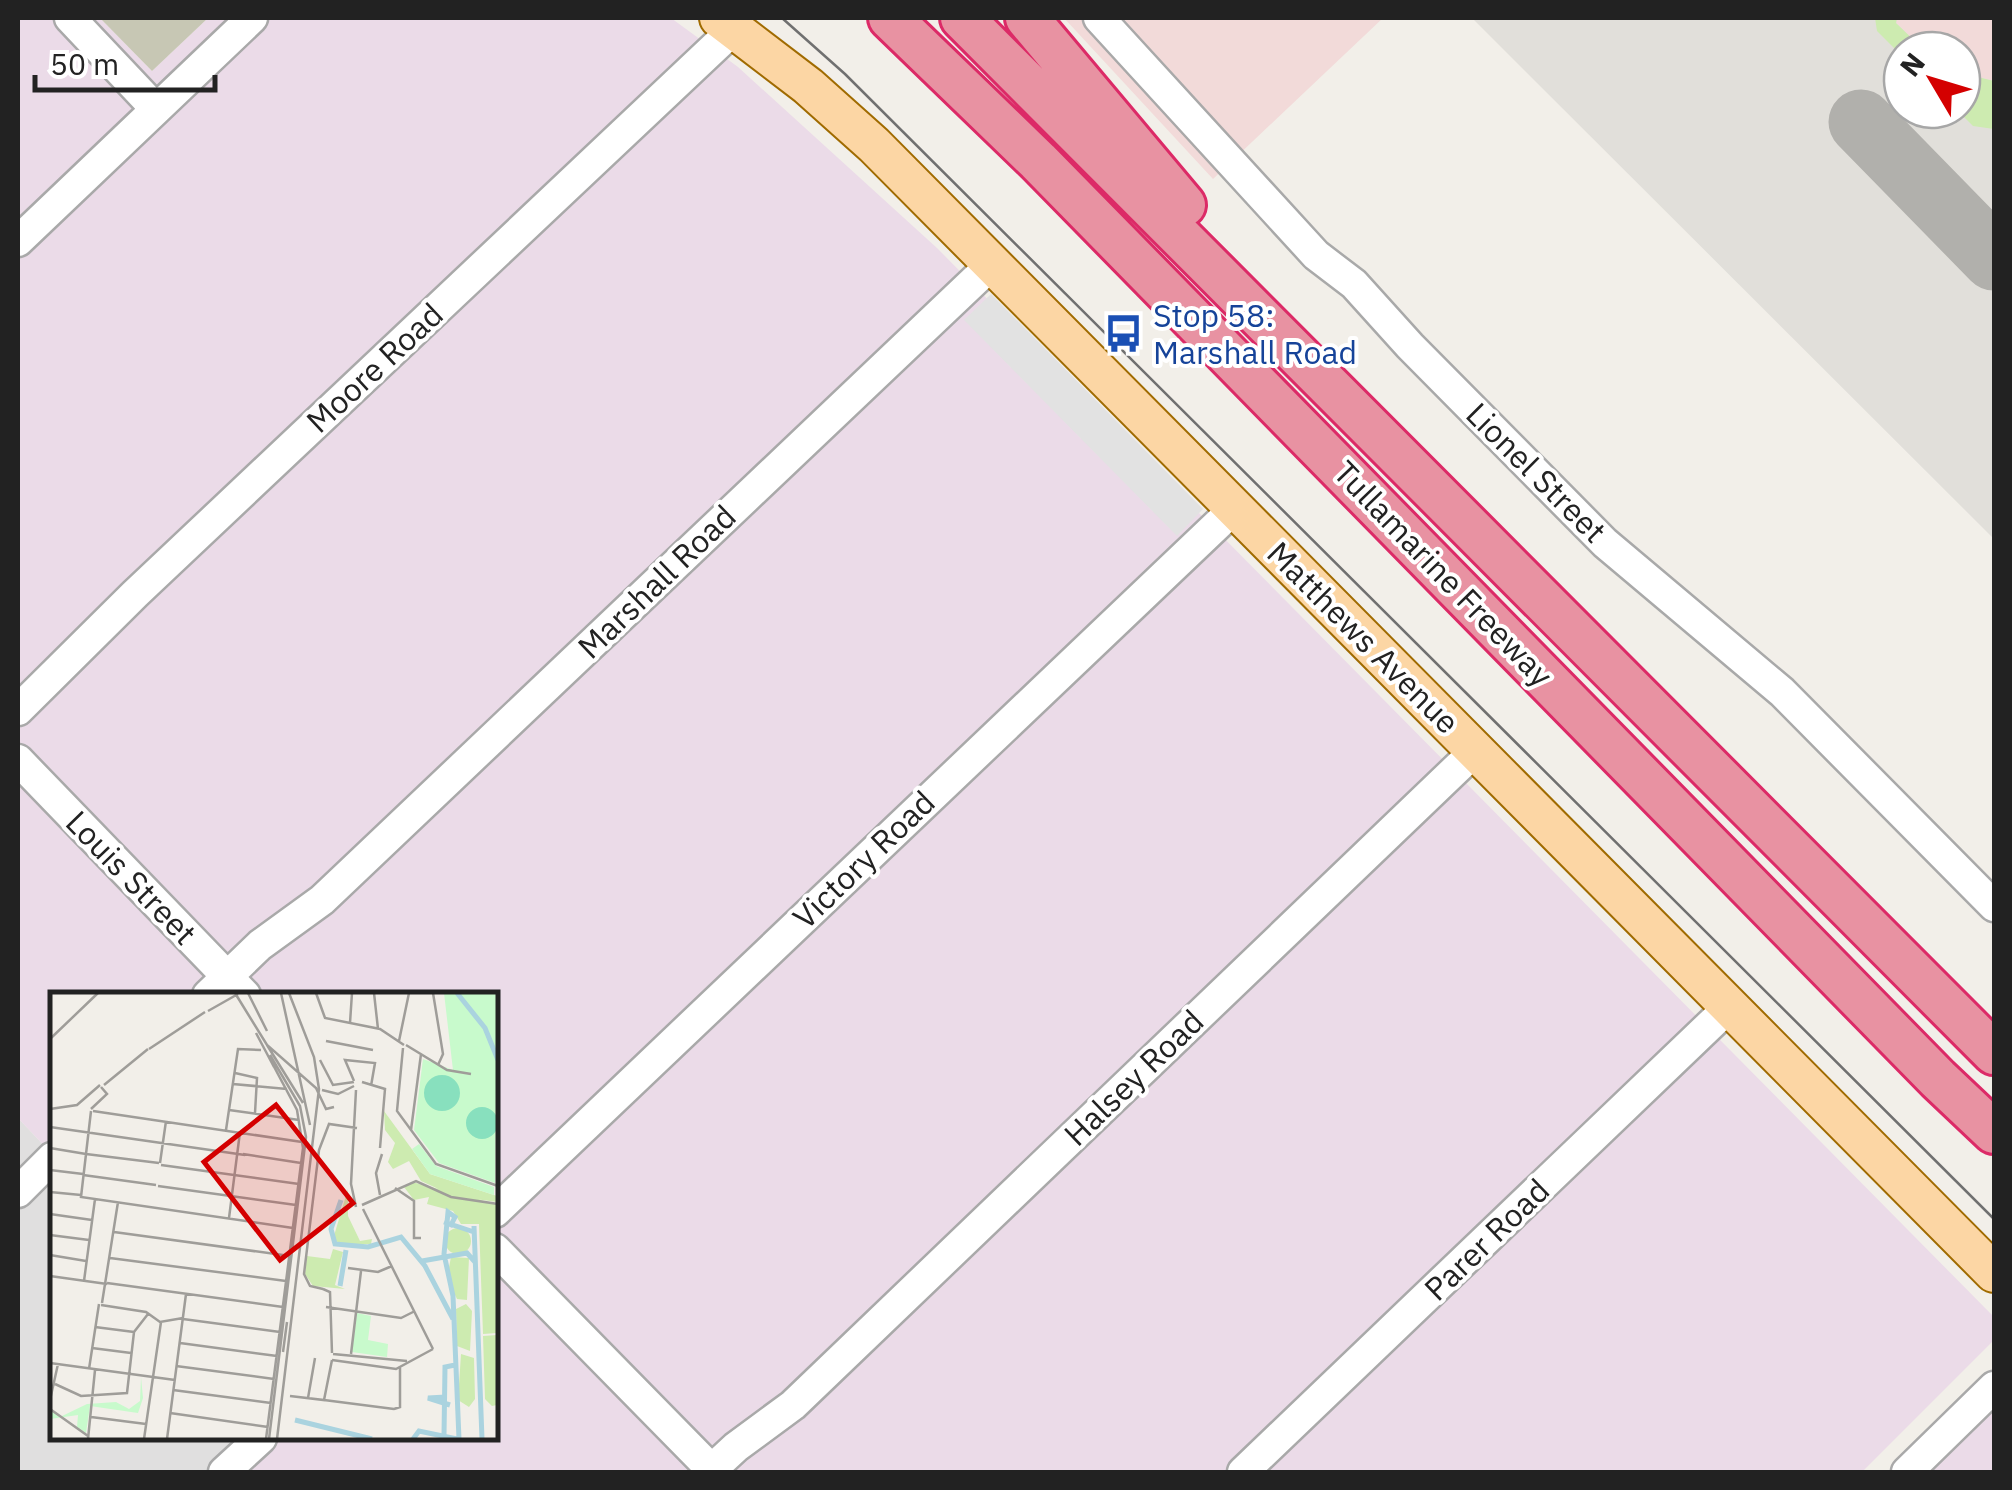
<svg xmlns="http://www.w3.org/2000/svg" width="2012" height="1490" font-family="'IBM Plex Sans',sans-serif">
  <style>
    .residential { fill: #e0dfdf }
    .commercial { fill: #f2dad9 }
    .industrial { fill: #ebdbe8 }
    .airport { fill: #e1dfda }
    .construction { fill: #c7c7b4 }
    .grass { fill: #cdebb0 }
    .parking { fill: #e2e2e2 }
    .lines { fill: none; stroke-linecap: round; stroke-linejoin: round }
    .taxiway { stroke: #b1b0ac; stroke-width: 65 }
    .minor-casing { stroke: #a9a9a9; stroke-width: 35 }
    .major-casing { stroke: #a06b00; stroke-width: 42 }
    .highway-casing { stroke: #dc2a67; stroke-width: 48 }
    .minor { stroke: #fff; stroke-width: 30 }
    .major { stroke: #fcd6a4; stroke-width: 38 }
    .highway { stroke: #e892a2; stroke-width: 42 }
    .tram { stroke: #707070; stroke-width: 2.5 }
    .labels { text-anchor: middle; stroke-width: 8; stroke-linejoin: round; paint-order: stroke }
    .transit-label { font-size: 32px; fill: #164399; stroke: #fff; text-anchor: start }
    .street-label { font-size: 32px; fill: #222; stroke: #fff }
    .inset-river { fill: none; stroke: #aad3df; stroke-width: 5 }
    .inset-road { fill: none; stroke: #9f9d99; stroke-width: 2.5 }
    .view { fill: #d40000; fill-opacity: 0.15; stroke: #d40000; stroke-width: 5 }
    .inset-edge { fill: none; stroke: #222; stroke-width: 5 }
  </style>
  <rect width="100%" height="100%" fill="#f2efe9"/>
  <path class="residential" d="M18,1118L52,1154V1438H261L224,1472H18Z"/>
  <path class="commercial" d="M1064,18H1383L1213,179Z
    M1897,18H1994V81L1962,73V50H1924L1895,22Z"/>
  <path class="industrial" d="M18,18H100L152,71L208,18H671L738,67L937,248L1994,1317V1340L1862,1472H224L261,1438H495V995H52V1154L18,1118Z
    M1994,1407V1472H1928Z"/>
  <path class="airport" d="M1472,18H1897L1896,23L1924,50H1902V110H1962V73L1994,81V539Z"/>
  <path class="construction" d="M100,18H208L152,71Z"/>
  <path class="grass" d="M1875,18H1897L1896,23L1924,50H1902V56L1877,31Z
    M1962,73L1994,81V129L1973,126L1957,110H1962Z"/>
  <path class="parking" d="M991,294L1203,509L1177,536L964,320Z"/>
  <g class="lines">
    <path class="taxiway" d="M1861,122L1994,258"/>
    <defs>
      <path id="minor" d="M70,18L156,109
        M1099,18L1316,255L1354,284L1410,346L1605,543L1782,692L1994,906
        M18,241L252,18
        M18,710L135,594L734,29
        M18,760L245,995
        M208,995L260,945L322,900L992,264
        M18,1192L52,1158
        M495,1212L1235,508
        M495,1249L714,1472
        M224,1472L261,1438
        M709,1472L736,1447L793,1405L1475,751
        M1243,1472L1730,1006
        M1907,1472L1994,1387"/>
      <path id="major" d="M719,18L808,86L874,145L1994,1273"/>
      <path id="highway" d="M890,18L1038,161L1938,1079L1994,1132
        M962,18L1994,1053
        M1027,18L1184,205"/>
    </defs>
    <use href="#minor" class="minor-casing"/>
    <use href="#major" class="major-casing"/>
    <use href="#highway" class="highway-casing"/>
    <use href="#minor" class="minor"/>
    <use href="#major" class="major"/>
    <use href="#highway" class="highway"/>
    <path class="tram" d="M782,18L845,74L1994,1219"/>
  </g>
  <defs>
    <symbol id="bus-bare" viewBox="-9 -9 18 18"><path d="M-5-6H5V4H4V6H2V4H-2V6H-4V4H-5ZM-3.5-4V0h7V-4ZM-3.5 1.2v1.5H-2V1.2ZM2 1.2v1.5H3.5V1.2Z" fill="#1a4fb4" stroke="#fff" stroke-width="2.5" paint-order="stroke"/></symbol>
  </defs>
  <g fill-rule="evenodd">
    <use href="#bus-bare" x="1096" y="306" width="55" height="55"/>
  </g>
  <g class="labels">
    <g class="transit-label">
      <text x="1153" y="327">Stop 58:<tspan x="1153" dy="37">Marshall Road</tspan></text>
    </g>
    <g class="street-label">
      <text transform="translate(375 368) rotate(-43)" y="11">Moore Road</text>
      <text transform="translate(1536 473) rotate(45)" y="11">Lionel Street</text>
      <text transform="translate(1443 574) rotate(46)" y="11">Tullamarine Freeway</text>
      <text transform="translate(657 582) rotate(-44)" y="11">Marshall Road</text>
      <text transform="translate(1363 638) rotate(45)" y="11">Matthews Avenue</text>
      <text transform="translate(864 860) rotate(-44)" y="11">Victory Road</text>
      <text transform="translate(131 878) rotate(46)" y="11">Louis Street</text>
      <text transform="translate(1134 1078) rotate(-44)" y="11">Halsey Road</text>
      <text transform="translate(1487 1240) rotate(-44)" y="11">Parer Road</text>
    </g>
  </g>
  <g transform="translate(50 992)">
    <rect width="448" height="448" fill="#f2efe9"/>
    <path d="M334,119L380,182L447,204V210L404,204L371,189L359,169L343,177L338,170L345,151L335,138ZM362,190L446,212L447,341L433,342L429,232H411L403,219L377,212L379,205L364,208L354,195ZM298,197V224L310,249L322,247L321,252L292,253L283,247ZM395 249a13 13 0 1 1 26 0a13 13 0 1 1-26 0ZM283,257L293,260L285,293L295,297L263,294L255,282L257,264L280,267ZM401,265L419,266L417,308L407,307L397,286ZM416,312L422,319L420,359L407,354L406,317ZM447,343V413L442,414L435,407L433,344ZM411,362L424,366L425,407L419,415L408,408Z" fill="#cdebb0"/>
    <path d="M394,1H447L445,191L389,171L364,138L373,67L403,78ZM369,152L386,174L444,195V203L380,182L362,157ZM307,321L321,324L318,348L338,352L337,365L302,360ZM91,385L93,406L88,421L40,414L36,441L27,435L28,423L0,427V418L10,425L37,412L66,410L79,417L90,409Z" fill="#c8facc"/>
    <path d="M374 101a18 18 0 1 1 36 0a18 18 0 1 1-36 0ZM416 131a16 16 0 1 1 32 0a16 16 0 1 1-32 0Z" fill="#88e0be"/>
    <path class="inset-river" d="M407,1L435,36L448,68M291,208L281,237L285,252L318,255L351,245L375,274L403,327M394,230L424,240M424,234L432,447M400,235L405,225L398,220L394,262L403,304L409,447M372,269L417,261L425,270M290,294L296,258M396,405L378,406L400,413M245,428L322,447M394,443L395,375L405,373M363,447L369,439L407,447"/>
    <path class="inset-road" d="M185,1L217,53L266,96L276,117L284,115M198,1L217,39M231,1L260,133M266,1L275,26L330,37L354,53M324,1L328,37M383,1L393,62L388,73M158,19L188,2M300,31L302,1M206,41L224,75M0,47L48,1M276,49L323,58M349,49L359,1M217,53L253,111M356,53L397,78L421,82M353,56L347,119L386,172L448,194M99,57L155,20M270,68L283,93L304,90M185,81L207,86L205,121M304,89L295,68L325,71L321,94M312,90L335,97L330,156M183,92L237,97M54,93L98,57M272,98L288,102L304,94M306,98L301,192L306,215M0,117L27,113L50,93M41,117L57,102L51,95M179,118L249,128M41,119L31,205L243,236M43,119L252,150M0,135L195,163M176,138L188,57L211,58M361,138L371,62M0,156L36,162M36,162L109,171M193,162L251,171M110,171L116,129M111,173L249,192M0,178L33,182M33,183L106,193M108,194L246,213M345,196L364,209V246H371M0,200L31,203M330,203L326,181L332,162M312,213L366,189L401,205L448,212M313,217L383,357M0,222L42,228M179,226L190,140M64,240L240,264M0,243L39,248M0,263L36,269M60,266L236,289M298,276L328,280L342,274M0,284L57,292M34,289L45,207M57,291L233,315M273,297L260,294L254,282L269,158L279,132L307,136M273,297L280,300L282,361M52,311L68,210M51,313L96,320L110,330L133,326M276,315L351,326L365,319M133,327L230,340M45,335L84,340M130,351L227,364M42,356L81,361M233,360L237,330M283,362L357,369M301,362L311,279M282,368L346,377L383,357M0,371L125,388M126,374L224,387M39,377L49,312M5,392L31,404L77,401L84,340L98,322M123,398L221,411M240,404L274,408L282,368M258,406L265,366M0,408L8,372M274,408L344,417M0,417L38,444M344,417L350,415V374M120,421L218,435M41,425L96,432M38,447L45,378M94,447L111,330M117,447L136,302M216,447L253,156L247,118L221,69M219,447L256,145L250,114L220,63M227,447L269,97L264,65L239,1"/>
    <path class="view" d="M226,113L303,211L230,268L154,170Z"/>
    <rect width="448" height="448" class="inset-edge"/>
  </g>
  <rect width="2012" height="1490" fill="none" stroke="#222222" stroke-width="40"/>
  <g transform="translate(1932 80) rotate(308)"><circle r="48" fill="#ffffff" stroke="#a7a7a7" stroke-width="2.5"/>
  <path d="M0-8L18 38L0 25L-18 38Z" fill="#d40000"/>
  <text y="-15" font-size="28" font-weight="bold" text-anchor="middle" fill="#222222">N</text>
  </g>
  <path d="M35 75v15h180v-15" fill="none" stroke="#222222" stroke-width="5"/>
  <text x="50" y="75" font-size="30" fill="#222222" stroke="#ffffff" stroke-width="8" paint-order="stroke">50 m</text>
</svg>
